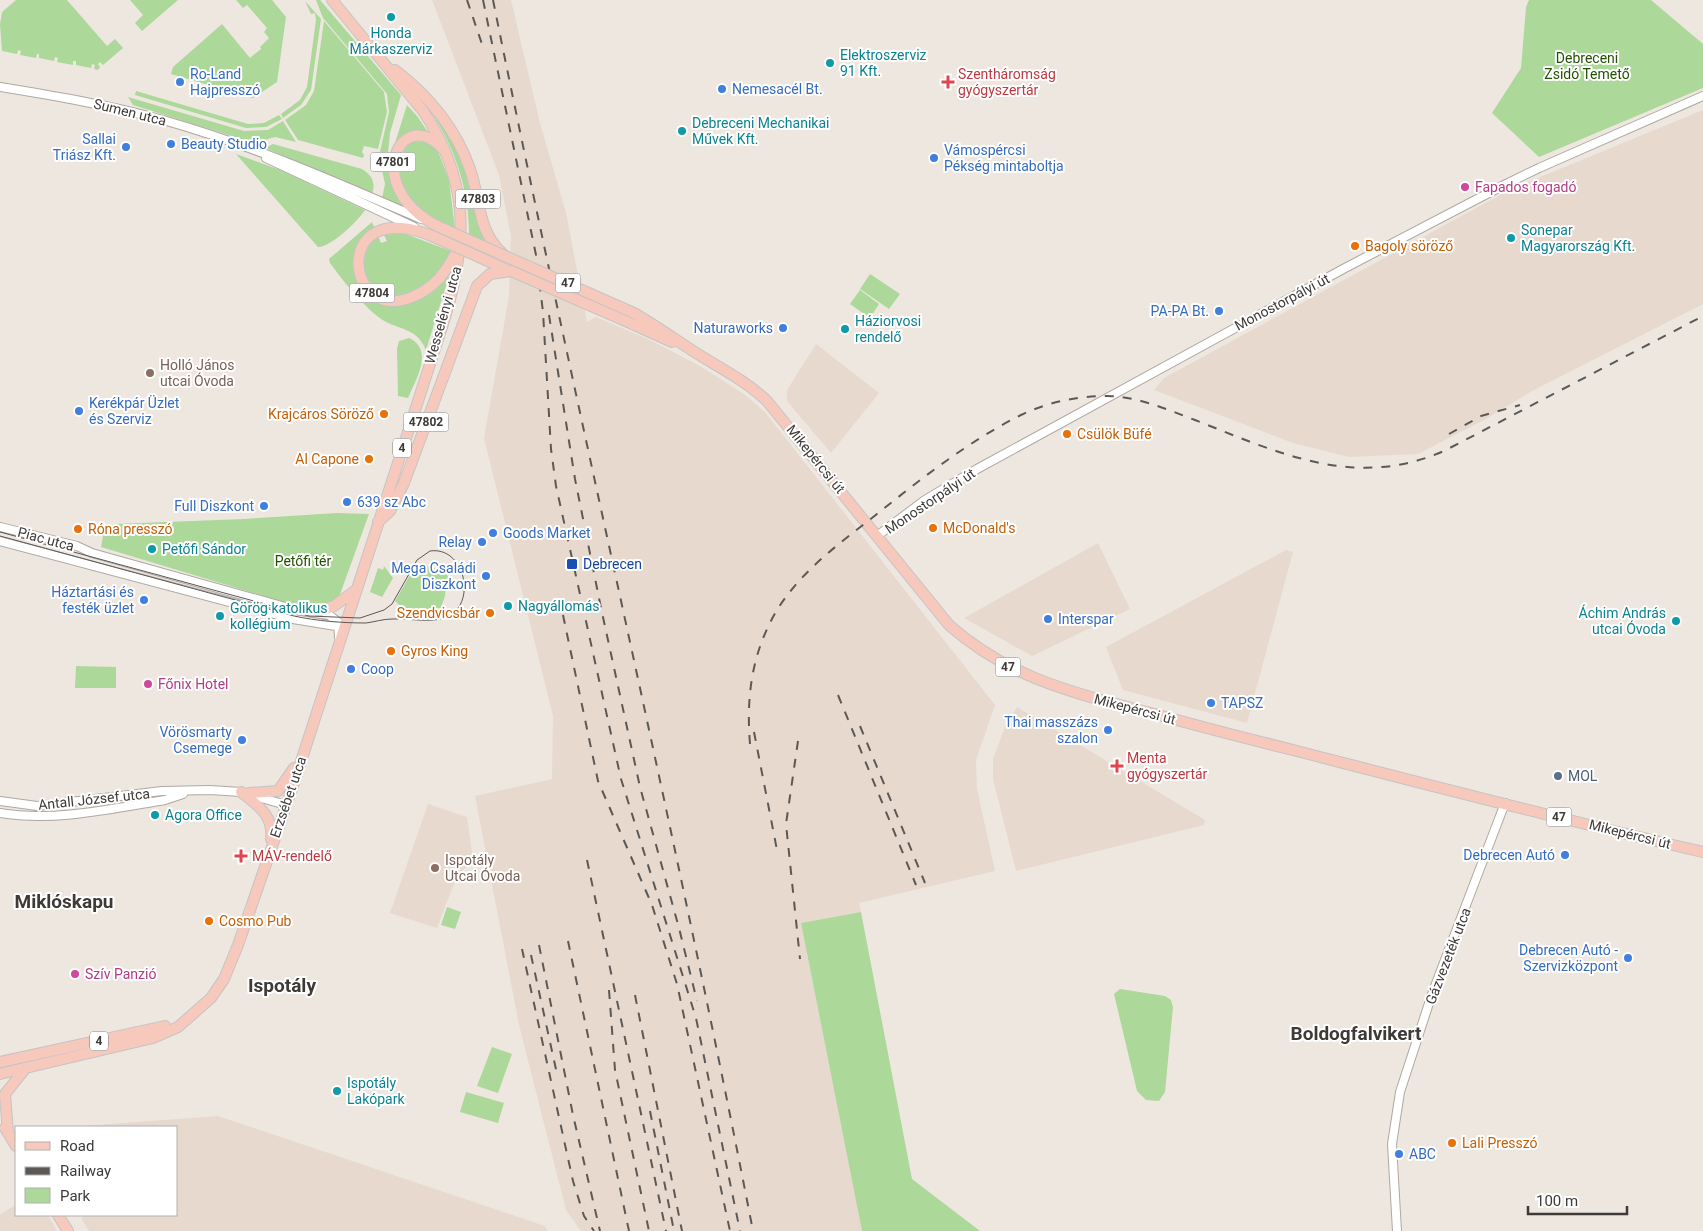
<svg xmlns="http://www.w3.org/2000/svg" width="1703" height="1231" font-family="Roboto,sans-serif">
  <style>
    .built { fill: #e7d9ce }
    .green { fill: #acd89a }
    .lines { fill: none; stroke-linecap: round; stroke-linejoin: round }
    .minor-casing { stroke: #afa8a2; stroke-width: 10 }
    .major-casing { stroke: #c5c4c3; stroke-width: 12 }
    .minor { stroke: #fff; stroke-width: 8 }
    .major { stroke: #f7c9bd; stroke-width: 10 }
    .tram { stroke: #5c5856; stroke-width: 1 }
    .rail { stroke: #5c5856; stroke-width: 2; stroke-dasharray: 9 9; stroke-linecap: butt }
    .major-bridge-casing { stroke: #c5c4c3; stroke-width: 12; stroke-linecap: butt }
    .major-bridge { stroke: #f7c9bd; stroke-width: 10 }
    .culture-dot { fill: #0f9aa8; stroke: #fff; stroke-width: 2 }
    .shop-dot { fill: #3f7fe0; stroke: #fff; stroke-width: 2 }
    .health-dot { fill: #e0444e; stroke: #fff; stroke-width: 2 }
    .hotel-dot { fill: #d1479c; stroke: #fff; stroke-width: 2 }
    .food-dot { fill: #e8710a; stroke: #fff; stroke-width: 2 }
    .education-dot { fill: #8d6e63; stroke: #fff; stroke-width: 2 }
    .transit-dot { fill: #1a4fb4; stroke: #fff; stroke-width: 2 }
    .service-dot { fill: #5c6f8a; stroke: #fff; stroke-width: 2 }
    .labels { text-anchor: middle; stroke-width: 4; stroke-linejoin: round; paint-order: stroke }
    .shield { fill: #fff; stroke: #777574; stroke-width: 1 }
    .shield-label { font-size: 12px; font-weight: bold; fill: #3d3a38 }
    .culture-label { font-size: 14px; fill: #0d838f; stroke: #fff; text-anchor: start }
    .park-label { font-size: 14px; fill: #225102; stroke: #fff }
    .shop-label { font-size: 14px; fill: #366cbe; stroke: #fff; text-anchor: start }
    .health-label { font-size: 14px; fill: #be3a42; stroke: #fff; text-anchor: start }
    .street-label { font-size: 14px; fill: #3d3a38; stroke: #fff }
    .hotel-label { font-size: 14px; fill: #b23c85; stroke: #fff; text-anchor: start }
    .food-label { font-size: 14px; fill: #c56008; stroke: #fff; text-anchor: start }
    .education-label { font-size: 14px; fill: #785e54; stroke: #fff; text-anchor: start }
    .transit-label { font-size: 14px; fill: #164399; stroke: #fff; text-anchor: start }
    .service-label { font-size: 14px; fill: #4e5e75; stroke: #fff; text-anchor: start }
    .district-label { font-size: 19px; font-weight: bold; fill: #3d3a38; stroke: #fff }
  </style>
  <rect width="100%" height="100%" fill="#eee7e0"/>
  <path class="built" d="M432,0H511L540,123L566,213L587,322L596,317L648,339L700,366L744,394L765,412L995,705L976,760L977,789L995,871L859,903L861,912L801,923L862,1231H581L566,1210L519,1025L475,796L552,779L553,716L484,438L509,296L511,236L499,175Z
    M1703,110V304L1532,391L1484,420L1418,454L1349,457L1293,443L1154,390L1164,378L1511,189Z
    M816,344L879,393L831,453L787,401V390Z
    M1098,543L1130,609L1032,656L964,618Z
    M1286,550L1293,552L1247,723L1123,690L1106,647Z
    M1017,707L1205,820L1204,825L1016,871L993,779V759L1005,727Z
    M428,804L467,817L473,860L457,876L437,928L390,913Z
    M218,1116L545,1226L548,1231H89L81,1218L86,1215H176V1127H68Z
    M16,1205V1215H48L57,1231H0V1214Z"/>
  <path class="green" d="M16,0H67L107,46L115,39L123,48L103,65L100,62L98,64L100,67L98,70L94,69L95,65L92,64L91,68L76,65V61H73V65L57,62L58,58L55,57L54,61L39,58V54H37L36,58L20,55L21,51L18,50L17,54L2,51L0,24L2,12Z
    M130,0H178L142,31L135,23L143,15Z
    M236,0H272L286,17L277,82L253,98L171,74L173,67L222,24L250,58L261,49L260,47L269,38L264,32L267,28L247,5L243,8Z
    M316,0H320L401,95L390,133L388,153L392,182L403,206L382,198L385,184L379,156L389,112L387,94L323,18Z
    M1529,0H1651L1703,44V88L1539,157L1492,113L1521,68L1526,7Z
    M305,1L321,19L311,90L301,105L283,118L281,114L300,100L307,87L316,20L315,13L311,14Z
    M324,21L384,92L387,112L378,149L364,146L362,152L364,155L363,158L298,140L285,120L306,105L314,91Z
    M136,91L248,124L264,123L279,115L282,119L266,127L246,128L135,95Z
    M128,97L244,131L268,130L283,121L296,142L275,137L254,143L133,105Z
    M407,105L417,116L430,135L394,146Z
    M427,106L432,107L462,156L487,243L469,235C469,187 454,145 427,106Z
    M426,141L438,151L449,180L455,229C417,212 399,198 398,155L410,142Z
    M273,144L362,169C372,175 376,183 372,194L265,148Z
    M236,154L280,170L365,210C359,220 330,248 318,247Z
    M372,222L375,229L356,275L392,304L409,302L450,273L426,350C416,325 395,331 377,316C360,302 343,281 330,263L329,259Z
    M403,233L451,251L446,265L427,286L399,298L378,294L362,271L364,250L377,234L381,243L387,241L384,235Z
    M870,274L900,294L889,309L860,289Z
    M860,290L879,304L870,318L850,304Z
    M409,338C435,350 415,381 408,398L398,396L397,349L399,341Z
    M337,513L369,514L338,600L329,606L310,610L101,547L104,531L114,524L244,519Z
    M417,563L443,571L453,581H446L445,596L440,610C419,616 411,617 395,601Z
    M384,566L393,578L382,597L370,592L378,568L383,570Z
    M76,666L116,667V688H75Z
    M447,907L461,912L455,929L441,925Z
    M861,912L912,1179L980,1231H862L801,923Z
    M1120,989L1165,996L1171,1000L1173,1007L1165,1092L1159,1101L1146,1100L1137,1091L1114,994Z
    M492,1047L512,1054L498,1093L477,1086Z
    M466,1092L504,1103L498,1123L460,1112Z"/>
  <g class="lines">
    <defs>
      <path id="minor" d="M0,87C55,96 109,105 163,120C252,145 336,182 421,219
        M266,158L414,227
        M0,527L77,546L92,553L296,610L329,615L338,622L339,637
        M877,536L925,500L977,469L1345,268L1506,184L1539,168L1703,96
        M0,541L293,619L342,627
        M0,801L37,806L162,791L210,790L241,792L286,805
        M0,813C54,822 111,809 165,800L183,794
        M1397,1231L1392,1144L1400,1092L1432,994L1505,803"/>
      <path id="major" d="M395,70C429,96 456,129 470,169C481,201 477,230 502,253
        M442,148C399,103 359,192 444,229
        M441,240C330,187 342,326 412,297C435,288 448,270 458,248
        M479,257L507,270
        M634,313C655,325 673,338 693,351C718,367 745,380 767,401L949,625C1009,678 1071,692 1147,712C1195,725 1244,738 1293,750C1429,785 1566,821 1703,852
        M630,323L672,342
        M378,522L390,511L404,483L477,286L490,274L511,271
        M318,612L334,606L356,590
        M241,792C257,805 274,815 271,839
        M249,793L278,791L294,768
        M0,1062L165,1026
        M0,1074L153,1038L178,1027L211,998L224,979L238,945L294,783L444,321C468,243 470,181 423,111L332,0
        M5,1128L16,1146
        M8,1133L5,1094L25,1069
        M58,1215L68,1231"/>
    </defs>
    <use href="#minor" class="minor-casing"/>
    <use href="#major" class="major-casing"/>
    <use href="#minor" class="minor"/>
    <use href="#major" class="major"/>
    <path class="tram" d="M0,532L309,616L360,618L384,610L392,604L417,560L430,551C464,546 477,601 449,616C434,624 409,618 392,619C383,619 374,622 366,623C342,623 317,621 294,616L0,536"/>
    <path class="rail" d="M467,0L483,47
      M483,0L536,255L543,312L551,449L556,486L621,779L696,1018L740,1231
      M493,0C576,411 673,819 753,1231
      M549,315L575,479L601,608L640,787L679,928L697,1001
      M1449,434L1481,416L1520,405
      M563,615L598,781L652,905L677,984L730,1231
      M838,695L916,885
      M860,726L925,883
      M754,732L777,850
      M798,741L786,824L800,959
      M750,744C746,696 752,652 777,610C802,570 840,543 877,514C922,478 969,441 1021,415C1048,402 1078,396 1108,396C1139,397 1166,409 1195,420C1279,453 1355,490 1444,451L1703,316
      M587,860L666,1231
      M568,941L629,1231
      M539,945L573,1115L600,1231
      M522,949L573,1181L584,1216L594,1231
      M531,955L557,1074
      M609,990L615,1070L649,1231
      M635,995L682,1231
      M650,1111L674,1231"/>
    <defs>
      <path id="major-bridge" d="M444,229L634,313
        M441,240L479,257
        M511,271L630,323"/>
    </defs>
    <use href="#major-bridge" class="major-bridge-casing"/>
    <use href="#major-bridge" class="major-bridge"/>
  </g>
  <g class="culture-dot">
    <circle cx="391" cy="17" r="5"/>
    <circle cx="830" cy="63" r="5"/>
    <circle cx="682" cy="131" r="5"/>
    <circle cx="1511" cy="238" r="5"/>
    <circle cx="845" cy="329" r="5"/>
    <circle cx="152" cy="549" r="5"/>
    <circle cx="508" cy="606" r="5"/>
    <circle cx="220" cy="616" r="5"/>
    <circle cx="1676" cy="621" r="5"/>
    <circle cx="155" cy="815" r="5"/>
    <circle cx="337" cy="1091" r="5"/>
  </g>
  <g class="shop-dot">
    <circle cx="180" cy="82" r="5"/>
    <circle cx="722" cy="89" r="5"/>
    <circle cx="171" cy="144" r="5"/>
    <circle cx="126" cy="147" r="5"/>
    <circle cx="934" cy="158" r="5"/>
    <circle cx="1219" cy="311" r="5"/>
    <circle cx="783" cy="328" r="5"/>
    <circle cx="79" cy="411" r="5"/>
    <circle cx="347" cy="502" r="5"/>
    <circle cx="264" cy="506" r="5"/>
    <circle cx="493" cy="533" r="5"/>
    <circle cx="482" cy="542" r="5"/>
    <circle cx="486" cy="576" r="5"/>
    <circle cx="144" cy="600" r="5"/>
    <circle cx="1048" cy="619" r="5"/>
    <circle cx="351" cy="669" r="5"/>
    <circle cx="1211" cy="703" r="5"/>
    <circle cx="1108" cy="730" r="5"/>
    <circle cx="242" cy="740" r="5"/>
    <circle cx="1565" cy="855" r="5"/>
    <circle cx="1628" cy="958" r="5"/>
    <circle cx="1399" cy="1154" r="5"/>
  </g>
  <g class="health-dot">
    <path d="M945.5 74.5h5v5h5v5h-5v5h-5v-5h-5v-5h5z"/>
    <path d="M1114.5 758.5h5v5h5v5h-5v5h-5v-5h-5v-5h5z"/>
    <path d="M238.5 848.5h5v5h5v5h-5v5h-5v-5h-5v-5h5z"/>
  </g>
  <g class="hotel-dot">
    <circle cx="1465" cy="187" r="5"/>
    <circle cx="148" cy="684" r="5"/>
    <circle cx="75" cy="974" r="5"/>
  </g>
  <g class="food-dot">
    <circle cx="1355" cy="246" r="5"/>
    <circle cx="384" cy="414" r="5"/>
    <circle cx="1067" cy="434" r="5"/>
    <circle cx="369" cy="459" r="5"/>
    <circle cx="933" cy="528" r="5"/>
    <circle cx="78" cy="529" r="5"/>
    <circle cx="490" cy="613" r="5"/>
    <circle cx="391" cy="651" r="5"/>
    <circle cx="209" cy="921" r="5"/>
    <circle cx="1452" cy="1143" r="5"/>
  </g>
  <g class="education-dot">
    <circle cx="150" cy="373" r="5"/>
    <circle cx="435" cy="868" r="5"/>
  </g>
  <rect class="transit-dot" x="566" y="558" width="12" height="12" rx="2.5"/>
  <circle class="service-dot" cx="1558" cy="776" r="5"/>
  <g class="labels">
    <g class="shield">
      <rect x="370.5" y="152.5" width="45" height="19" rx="4"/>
      <rect x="455.5" y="189.5" width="45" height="19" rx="4"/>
      <rect x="555.5" y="273.5" width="25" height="19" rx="4"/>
      <rect x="349.5" y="283.5" width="45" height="19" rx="4"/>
      <rect x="403.5" y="412.5" width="45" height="19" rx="4"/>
      <rect x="393" y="438.5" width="18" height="19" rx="4"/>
      <rect x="995.5" y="657.5" width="25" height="19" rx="4"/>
      <rect x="1546.5" y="807.5" width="25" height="19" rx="4"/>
      <rect x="90" y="1031.5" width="18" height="19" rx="4"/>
    </g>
    <g class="shield-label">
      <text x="393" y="166">47801</text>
      <text x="478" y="203">47803</text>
      <text x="568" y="287">47</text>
      <text x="372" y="297">47804</text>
      <text x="426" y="426">47802</text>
      <text x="402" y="452">4</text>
      <text x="1008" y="671">47</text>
      <text x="1559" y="821">47</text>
      <text x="99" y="1045">4</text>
    </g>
    <g class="culture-label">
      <text x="391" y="38" text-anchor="middle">Honda<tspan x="391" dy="16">Márkaszerviz</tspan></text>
      <text x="840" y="60">Elektroszerviz<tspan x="840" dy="16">91 Kft.</tspan></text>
      <text x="692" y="128">Debreceni Mechanikai<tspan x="692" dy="16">Művek Kft.</tspan></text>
      <text x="1521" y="235">Sonepar<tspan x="1521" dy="16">Magyarország Kft.</tspan></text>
      <text x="855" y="326">Háziorvosi<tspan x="855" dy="16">rendelő</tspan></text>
      <text x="162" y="554">Petőfi Sándor</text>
      <text x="518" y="611">Nagyállomás</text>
      <text x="230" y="613">Görög katolikus<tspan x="230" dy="16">kollégium</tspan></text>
      <text x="1666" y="618" text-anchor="end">Áchim András<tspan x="1666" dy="16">utcai Óvoda</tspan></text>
      <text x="165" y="820">Agora Office</text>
      <text x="347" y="1088">Ispotály<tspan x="347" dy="16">Lakópark</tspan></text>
    </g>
    <g class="park-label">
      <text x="1587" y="63">Debreceni<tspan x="1587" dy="16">Zsidó Temető</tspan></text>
      <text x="303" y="566">Petőfi tér</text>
    </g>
    <g class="shop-label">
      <text x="190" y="79">Ro-Land<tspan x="190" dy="16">Hajpresszó</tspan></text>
      <text x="732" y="94">Nemesacél Bt.</text>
      <text x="116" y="144" text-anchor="end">Sallai<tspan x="116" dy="16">Triász Kft.</tspan></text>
      <text x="181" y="149">Beauty Studio</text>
      <text x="944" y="155">Vámospércsi<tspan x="944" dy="16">Pékség mintaboltja</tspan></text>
      <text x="1209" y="316" text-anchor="end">PA-PA Bt.</text>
      <text x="773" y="333" text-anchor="end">Naturaworks</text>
      <text x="89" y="408">Kerékpár Üzlet<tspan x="89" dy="16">és Szerviz</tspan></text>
      <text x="357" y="507">639 sz Abc</text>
      <text x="254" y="511" text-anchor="end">Full Diszkont</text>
      <text x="503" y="538">Goods Market</text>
      <text x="472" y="547" text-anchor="end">Relay</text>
      <text x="476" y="573" text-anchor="end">Mega Családi<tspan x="476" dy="16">Diszkont</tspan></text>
      <text x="134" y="597" text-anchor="end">Háztartási és<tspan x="134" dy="16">festék üzlet</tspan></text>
      <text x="1058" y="624">Interspar</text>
      <text x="361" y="674">Coop</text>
      <text x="1221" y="708">TAPSZ</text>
      <text x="1098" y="727" text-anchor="end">Thai masszázs<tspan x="1098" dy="16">szalon</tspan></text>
      <text x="232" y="737" text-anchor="end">Vörösmarty<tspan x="232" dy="16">Csemege</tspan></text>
      <text x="1555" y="860" text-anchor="end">Debrecen Autó</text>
      <text x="1618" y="955" text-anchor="end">Debrecen Autó -<tspan x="1618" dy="16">Szervizközpont</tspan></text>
      <text x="1409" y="1159">ABC</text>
    </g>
    <g class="health-label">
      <text x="958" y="79">Szentháromság<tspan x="958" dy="16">gyógyszertár</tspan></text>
      <text x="1127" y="763">Menta<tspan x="1127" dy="16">gyógyszertár</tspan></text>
      <text x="252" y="861">MÁV-rendelő</text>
    </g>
    <g class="street-label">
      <text transform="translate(130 112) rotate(14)" y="5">Sumen utca</text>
      <text transform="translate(1282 302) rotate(-28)" y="5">Monostorpályi út</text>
      <text transform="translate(443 315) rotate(-74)" y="5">Wesselényi utca</text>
      <text transform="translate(816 459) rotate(51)" y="5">Mikepércsi út</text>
      <text transform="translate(930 501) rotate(-34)" y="5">Monostorpályi út</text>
      <text transform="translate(46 539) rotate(15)" y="5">Piac utca</text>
      <text transform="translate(1135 709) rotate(15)" y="5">Mikepércsi út</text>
      <text transform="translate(288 797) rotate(-71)" y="5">Erzsébet utca</text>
      <text transform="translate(94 799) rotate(-6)" y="5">Antall József utca</text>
      <text transform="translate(1630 834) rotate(14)" y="5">Mikepércsi út</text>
      <text transform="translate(1448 956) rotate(-69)" y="5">Gázvezeték utca</text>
    </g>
    <g class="hotel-label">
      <text x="1475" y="192">Fapados fogadó</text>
      <text x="158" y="689">Főnix Hotel</text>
      <text x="85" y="979">Szív Panzió</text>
    </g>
    <g class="food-label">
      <text x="1365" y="251">Bagoly söröző</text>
      <text x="374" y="419" text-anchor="end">Krajcáros Söröző</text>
      <text x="1077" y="439">Csülök Büfé</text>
      <text x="359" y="464" text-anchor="end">Al Capone</text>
      <text x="943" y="533">McDonald's</text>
      <text x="88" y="534">Róna presszó</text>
      <text x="480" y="618" text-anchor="end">Szendvicsbár</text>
      <text x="401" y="656">Gyros King</text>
      <text x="219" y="926">Cosmo Pub</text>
      <text x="1462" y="1148">Lali Presszó</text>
    </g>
    <g class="education-label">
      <text x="160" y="370">Holló János<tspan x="160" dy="16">utcai Óvoda</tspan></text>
      <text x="445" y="865">Ispotály<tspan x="445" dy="16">Utcai Óvoda</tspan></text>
    </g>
    <g class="transit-label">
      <text x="583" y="569">Debrecen</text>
    </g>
    <g class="service-label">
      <text x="1568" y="781">MOL</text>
    </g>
    <g class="district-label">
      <text x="64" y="908">Miklóskapu</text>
      <text x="282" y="992">Ispotály</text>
      <text x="1356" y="1040">Boldogfalvikert</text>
    </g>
  </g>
  <rect x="15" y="1126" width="162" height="90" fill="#ffffff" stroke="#b1b0af"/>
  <rect x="25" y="1142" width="25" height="8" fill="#f7c9bd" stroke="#b1b0af"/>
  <text x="60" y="1151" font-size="15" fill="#3d3a38">Road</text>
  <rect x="25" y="1167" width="25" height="8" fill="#5c5856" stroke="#b1b0af"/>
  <text x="60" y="1176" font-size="15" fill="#3d3a38">Railway</text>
  <rect x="25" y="1188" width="25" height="15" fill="#acd89a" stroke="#b1b0af"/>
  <text x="60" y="1201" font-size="15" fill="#3d3a38">Park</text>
  <path d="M1528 1206v8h99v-8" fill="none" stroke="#3d3a38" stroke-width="2.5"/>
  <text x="1536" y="1206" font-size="15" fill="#3d3a38" stroke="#ffffff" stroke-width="4" paint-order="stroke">100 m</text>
</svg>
